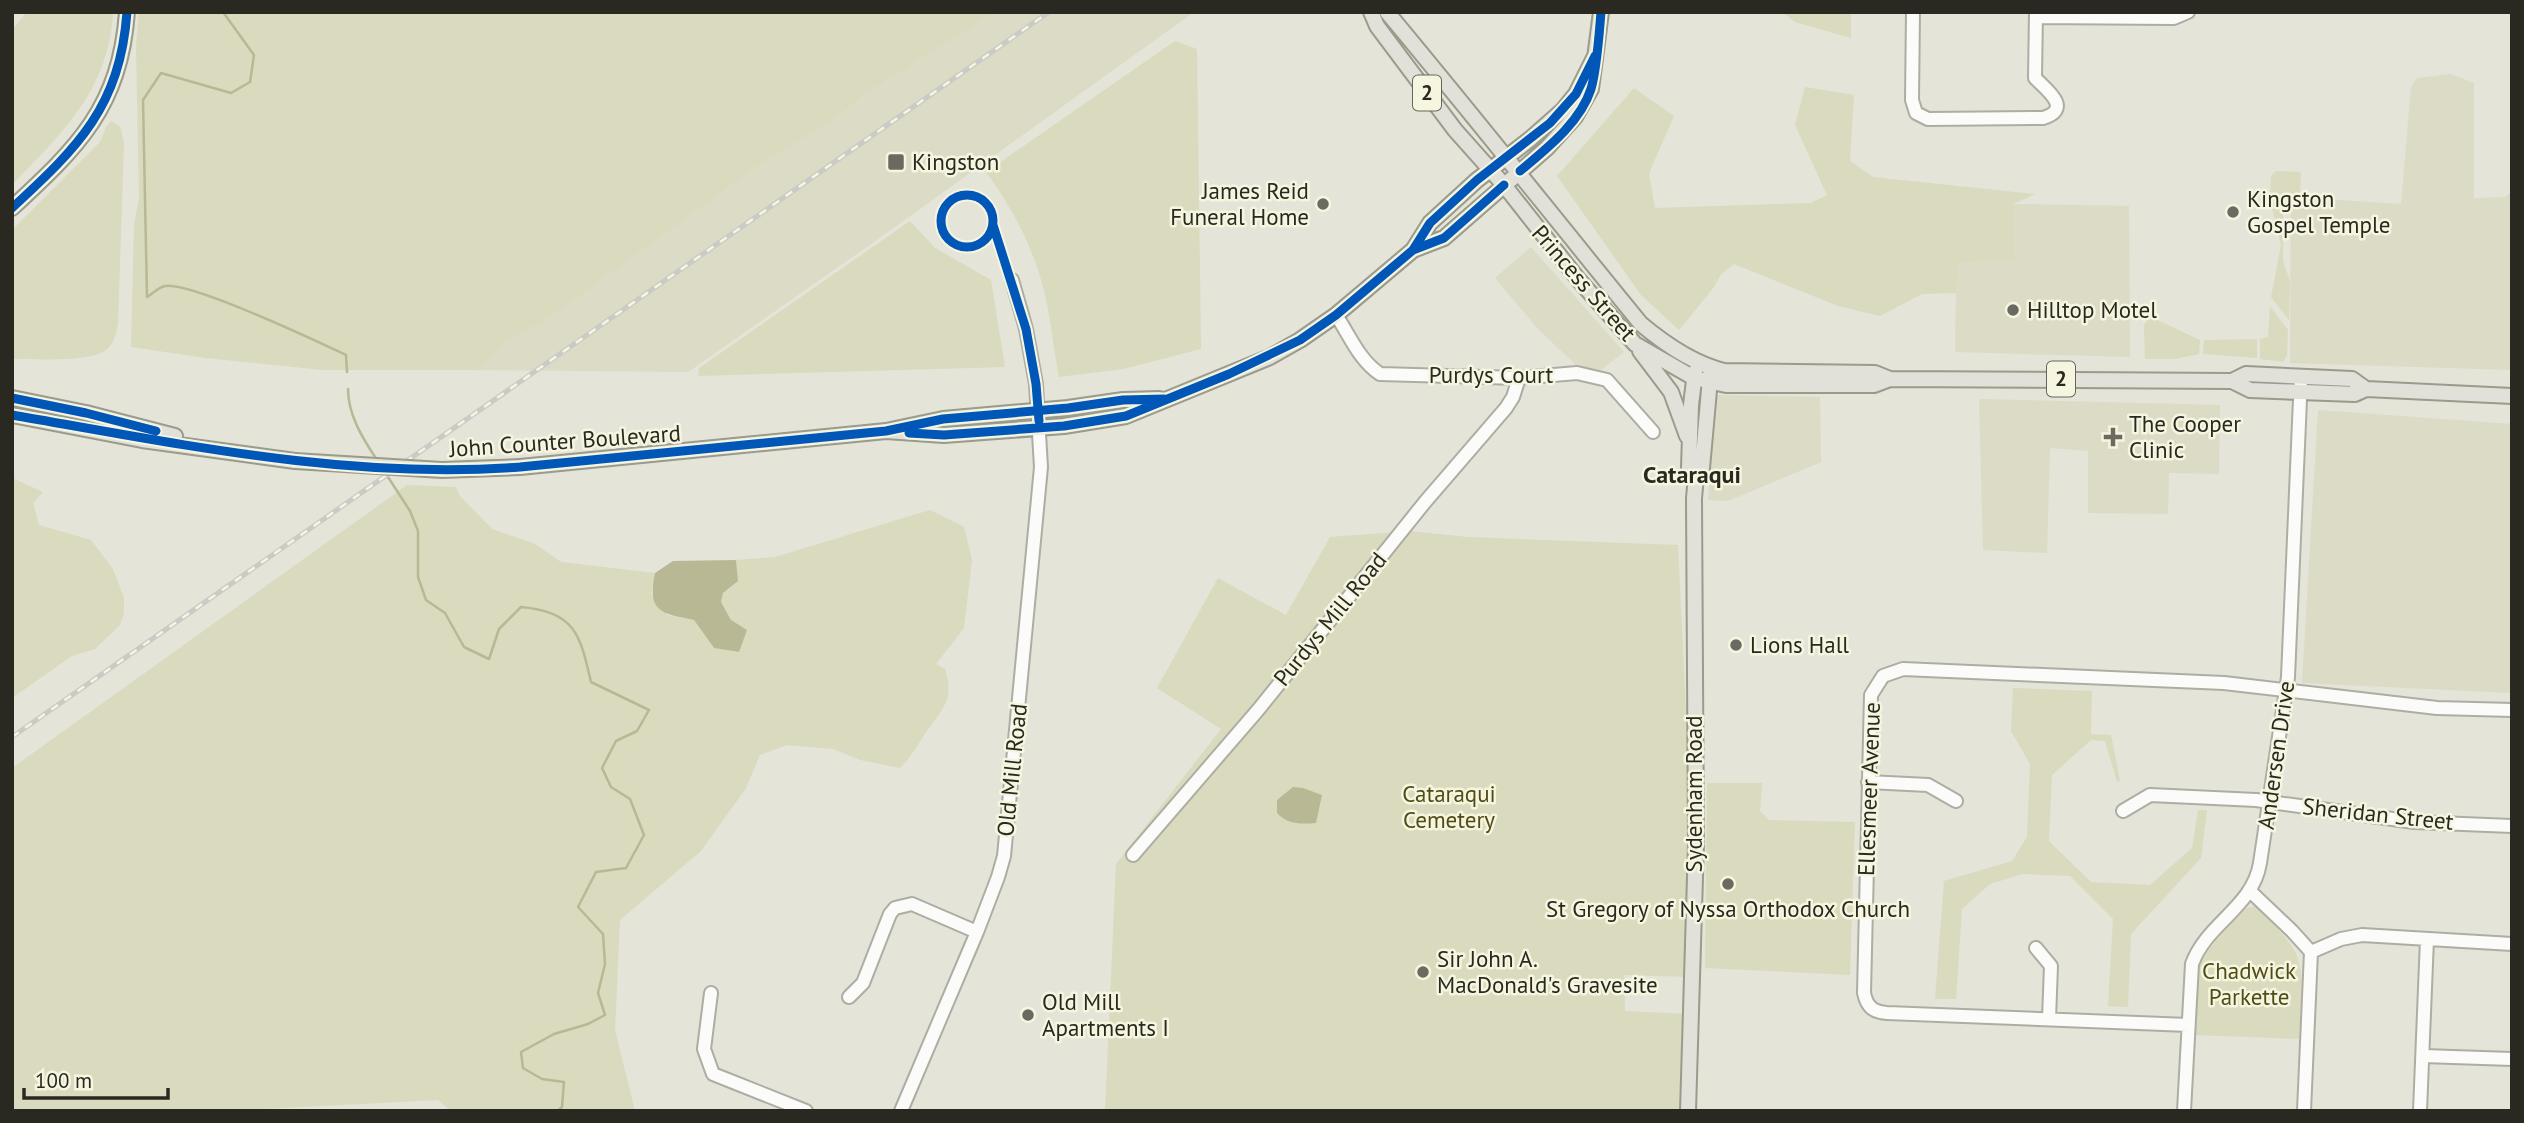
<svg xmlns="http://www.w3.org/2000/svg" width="2524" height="1123" font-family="'PT Sans',sans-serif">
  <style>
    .built { fill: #dbdbc6 }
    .green { fill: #dadabe }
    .water { fill: #b9b895 }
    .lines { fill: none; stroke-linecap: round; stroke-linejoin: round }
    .stream { stroke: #b9b895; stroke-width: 2.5 }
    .minor-casing { stroke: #aeada4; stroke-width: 16 }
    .major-casing { stroke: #9b9b8c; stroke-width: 18 }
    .minor { stroke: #fbfbf9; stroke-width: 12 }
    .major { stroke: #e1e1da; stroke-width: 14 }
    .rail-casing { stroke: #cacac6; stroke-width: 5 }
    .rail { stroke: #f6f6e0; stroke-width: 2.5; stroke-dasharray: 8; stroke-linecap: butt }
    .major-bridge-casing { stroke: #9b9b8c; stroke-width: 18; stroke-linecap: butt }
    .major-bridge { stroke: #e1e1da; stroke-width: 14 }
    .cycleway-casing { stroke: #f6f6e0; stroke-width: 13 }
    .cycleway { stroke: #0057b8; stroke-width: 9 }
    .poi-dot { fill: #6a6a61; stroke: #f6f6e0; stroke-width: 2.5 }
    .labels { text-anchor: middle; stroke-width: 5; stroke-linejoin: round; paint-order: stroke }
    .shield { fill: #f6f6e0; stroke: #66665a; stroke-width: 2 }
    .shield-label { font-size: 21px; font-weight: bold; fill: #292921 }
    .poi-label { font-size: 23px; fill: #292921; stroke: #f6f6e0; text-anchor: start }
    .street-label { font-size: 23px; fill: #292921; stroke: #f6f6e0 }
    .park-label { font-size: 23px; fill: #4f4c16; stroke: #f6f6e0 }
    .neighbourhood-label { font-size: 24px; font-weight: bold; fill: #292921; stroke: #f6f6e0 }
  </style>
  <rect width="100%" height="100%" fill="#e4e4d8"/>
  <path class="built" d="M996,12H1194L874,242L688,372L477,370L507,341L551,317L758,166L835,119L867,93Z
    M2451,74L2474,83V198L2505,197L2512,191V370L2290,363L2291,197L2401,204L2411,87L2417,78Z
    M2013,204L2129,206L2130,357L1955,352L1956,293L1959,262Z
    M1531,247L1624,352L1601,370L1578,367L1539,330L1495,278Z
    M1718,395L1820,397L1821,462L1728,501L1708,500L1715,402Z
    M1979,399L2220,405L2219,474L2169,473L2168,514L2088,513V451L2050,448L2047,553L1983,550Z
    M2318,410L2512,424V693L2302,683Z"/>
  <path class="green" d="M27,12H113C109,90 62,133 12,185V30Z
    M139,12H996L867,93L835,119L758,166L551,317L507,341L477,370H323L206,358L131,347L134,224L139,198L136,46Z
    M1782,12H1851V38L1795,22Z
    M1175,41L1197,49L1201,349L1123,369L1059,377C1053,347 1051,316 1043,287C1032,245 1011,206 986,172Z
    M1805,87L1854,95L1850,161L1873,177L2035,194L2013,204L2014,259L1959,262L1956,293L1922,294L1880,316L1838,306L1734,264L1721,274L1714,287L1679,330L1641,295L1557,176L1634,88L1674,116L1649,173L1655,208L1811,203L1827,195L1795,125Z
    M111,121L120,126L124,143L118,323C116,334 114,346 103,352C84,362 34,359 12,359V230L100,142L106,127Z
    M2276,171L2301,172L2300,197H2283V261L2290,281L2289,320L2271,297L2281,245L2270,200L2271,176Z
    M910,221L935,248L991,280L1005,367L698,376L699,368Z
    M2270,306L2288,330L2287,356L2283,362L2260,359V339L2268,337Z
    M2149,316L2200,340L2199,354L2175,359H2145L2144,326Z
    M2257,339V358L2203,354L2204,340Z
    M12,478L43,492L33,503L39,525L91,540L113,569L124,598V613L120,625L95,649L72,656L12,698Z
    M407,485L456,487L460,496L492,529L535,544L561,562L655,573L651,594L667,615L694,620L714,648L739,652L731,620L721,602L723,593L738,581L736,560L775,557L930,510L964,527L972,560L964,628L936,664L945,669C956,702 939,712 923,737C915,749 910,758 900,768L860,760L833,749L787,745L760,755L746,788L701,851L620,920L615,1030L635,1111H451L438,1100L224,1111H13L12,768Z
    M1410,531L1468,537L1678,545L1692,838L1690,977L1624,975L1625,1011L1688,1014L1683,1111H1105L1116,864L1221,729L1157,688L1218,578L1286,615L1330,537Z
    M2013,688L2092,691L2091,734L2111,735L2120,781L2117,782L2105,741L2091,740L2052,775L2049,841L2091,882L2150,885L2192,848L2198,810H2207L2201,858L2131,934L2128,1007L2108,1006L2113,919L2070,876L2023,874L1990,884L1962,909L1956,999H1935L1944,881L2012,861L2027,837L2030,764L2011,731Z
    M1707,783H1762L1760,811L1769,820L1855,822L1850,975L1705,968Z
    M2256,906C2271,923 2294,941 2299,963C2305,986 2300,1015 2299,1039L2194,1035L2196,972L2203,956L2243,909Z"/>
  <path class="water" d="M736,560L738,581L723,593L721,602L731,620L747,630L739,652L714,648L694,620C660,613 647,612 655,573L673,561Z
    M1293,787L1303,788L1322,795L1316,823C1301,824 1288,825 1277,813V800Z"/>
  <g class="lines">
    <path class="stream" d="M147,297L143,100L161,73L231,93L250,82L254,55L223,12
      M147,297C152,294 159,287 165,286C192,282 316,341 346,355L347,372
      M348,389C348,415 363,439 377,460
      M388,477L410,511L418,531V577L426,600L445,613L464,647L489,659L499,629L521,607C575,612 580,634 591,682L649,710L637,731L616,741L602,768L611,787L630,799L644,835L626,868L596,872L578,907L603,934L605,964L598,993L605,1015L588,1024L554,1034L521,1052L523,1068L542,1079L564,1082L562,1107L557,1111"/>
    <defs>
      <path id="minor" d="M1913,12L1912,100L1916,113L1928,119L2043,118C2073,109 2047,90 2035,78L2036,12
        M2036,17L2174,18L2188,12
        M1336,315C1350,336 1359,360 1380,374L1519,378L1577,373L1607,380L1653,432
        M1868,782L1928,785L1956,801
        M2123,811L2150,795L2256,800L2414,822L2512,826
        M1133,855L1258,710L1425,502L1506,408L1513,397L1519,378
        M2251,892L2292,931L2311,952
        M2036,948L2051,966L2049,1019
        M2311,952L2341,939L2362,935L2512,944
        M711,993L704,1049L713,1074L806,1111
        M849,997L863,983L890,914L895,908L912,904L977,932
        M2188,1025L1887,1013C1873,1012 1867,1007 1864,993L1871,695L1883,676L1903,669L2224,683L2437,708L2512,710
        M2423,1056L2512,1059
        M901,1111L977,932L998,877L1004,856L1041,467L1036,384L1026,329L1012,280
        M2184,1111L2192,964C2206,924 2253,907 2260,863L2288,677L2301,376
        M2304,1111L2311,952
        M2420,1111L2427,939"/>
      <path id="major" d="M1371,12L1377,26L1455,130L1504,185L1578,279L1635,344L1694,378L1726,385H1874L1890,379L2232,381L2246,374L2352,379L2366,389
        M1387,12C1473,115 1556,220 1641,324C1665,344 1694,364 1724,371L1875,373L1890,379
        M12,208C78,147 120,107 127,12
        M1413,250L1444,238L1547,148L1575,117L1591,89L1601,12
        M1640,351L1671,392L1687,436
        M1695,372L1691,405L1689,467L1696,477
        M2232,381L2250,390L2355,394L2366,389L2512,396
        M12,398L86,413L175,436
        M12,415L142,440L295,461
        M886,431L944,435L1064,426L1126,416L1270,357L1300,340L1336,315L1413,250L1430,223L1477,180L1529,140L1563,110L1576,94L1595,56
        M520,467L886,431L943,419L1068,408L1123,400L1159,399
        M1688,1111L1696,844L1694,498L1696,477L1702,468L1711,368"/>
    </defs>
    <use href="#minor" class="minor-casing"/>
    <use href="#major" class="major-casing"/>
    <use href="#minor" class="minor"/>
    <use href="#major" class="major"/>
    <defs>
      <path id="rail" d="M12,737L1049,12"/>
    </defs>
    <use href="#rail" class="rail-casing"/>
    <use href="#rail" class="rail"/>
    <defs>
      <path id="major-bridge" d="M295,461L442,470L520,467"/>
    </defs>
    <use href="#major-bridge" class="major-bridge-casing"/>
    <use href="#major-bridge" class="major-bridge"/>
    <defs>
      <path id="cycleway" d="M1520,171C1546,149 1580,123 1591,89C1597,68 1599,35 1601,12
        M941 221a26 26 0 1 1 52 0a26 26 0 1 1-52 0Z
        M12,208C78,147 120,107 127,12
        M993,225L1026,329L1036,384L1039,421
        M1413,250L1444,238L1504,185
        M12,398L86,413L156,431
        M12,415C180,444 349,480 520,467L886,431L943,419L1068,408L1123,400L1164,399
        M909,433L944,435L1064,426L1126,416L1229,374L1300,340L1336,315L1413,250L1430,223L1477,180L1550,123L1576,94L1595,56"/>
    </defs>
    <use href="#cycleway" class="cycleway-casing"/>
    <use href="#cycleway" class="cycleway"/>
  </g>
  <g class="poi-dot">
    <rect x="887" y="153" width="18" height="18" rx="3.5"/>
    <circle cx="1323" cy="204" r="7"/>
    <circle cx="2233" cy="212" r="7"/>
    <circle cx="2013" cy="310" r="7"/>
    <path d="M2109.5 426.5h7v7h7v7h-7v7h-7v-7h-7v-7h7z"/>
    <circle cx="1736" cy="645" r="7"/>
    <circle cx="1728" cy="884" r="7"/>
    <circle cx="1423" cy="972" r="7"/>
    <circle cx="1028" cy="1015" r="7"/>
  </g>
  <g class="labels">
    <g class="shield">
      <rect x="1413" y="75.5" width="28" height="35" rx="5"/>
      <rect x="2047" y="361.5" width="28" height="35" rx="5"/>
    </g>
    <g class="shield-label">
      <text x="1427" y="100">2</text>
      <text x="2061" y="386">2</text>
    </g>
    <g class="poi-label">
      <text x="912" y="170">Kingston</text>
      <text x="1309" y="199" text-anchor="end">James Reid<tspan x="1309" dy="26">Funeral Home</tspan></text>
      <text x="2247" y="207">Kingston<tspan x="2247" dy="26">Gospel Temple</tspan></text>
      <text x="2027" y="318">Hilltop Motel</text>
      <text x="2129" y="432">The Cooper<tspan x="2129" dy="26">Clinic</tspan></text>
      <text x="1750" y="653">Lions Hall</text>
      <text x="1728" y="917" text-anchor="middle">St Gregory of Nyssa Orthodox Church</text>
      <text x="1437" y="967">Sir John A.<tspan x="1437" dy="26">MacDonald's Gravesite</tspan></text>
      <text x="1042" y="1010">Old Mill<tspan x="1042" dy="26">Apartments I</tspan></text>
    </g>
    <g class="street-label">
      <text transform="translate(1584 283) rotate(49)" y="8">Princess Street</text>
      <text x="1491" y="383">Purdys Court</text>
      <text transform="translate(565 441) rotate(-4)" y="8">John Counter Boulevard</text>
      <text transform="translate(1330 619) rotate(-51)" y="8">Purdys Mill Road</text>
      <text transform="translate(2276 755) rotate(-82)" y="8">Andersen Drive</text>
      <text transform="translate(1012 770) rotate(-84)" y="8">Old Mill Road</text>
      <text transform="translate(1869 789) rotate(-88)" y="8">Ellesmeer Avenue</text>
      <text transform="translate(1694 794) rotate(-90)" y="8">Sydenham Road</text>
      <text transform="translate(2378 814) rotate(6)" y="8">Sheridan Street</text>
    </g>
    <g class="park-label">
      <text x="1449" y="802">Cataraqui<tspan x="1449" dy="26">Cemetery</tspan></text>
      <text x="2249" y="979">Chadwick<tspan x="2249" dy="26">Parkette</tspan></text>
    </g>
    <g class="neighbourhood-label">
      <text x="1692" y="483">Cataraqui</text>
    </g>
  </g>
  <rect width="2524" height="1123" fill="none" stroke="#292921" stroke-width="28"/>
  <path d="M24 1088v10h144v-10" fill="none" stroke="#292921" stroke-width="3.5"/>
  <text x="35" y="1088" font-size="21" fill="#292921" stroke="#f6f6e0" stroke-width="5" paint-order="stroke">100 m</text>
</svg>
